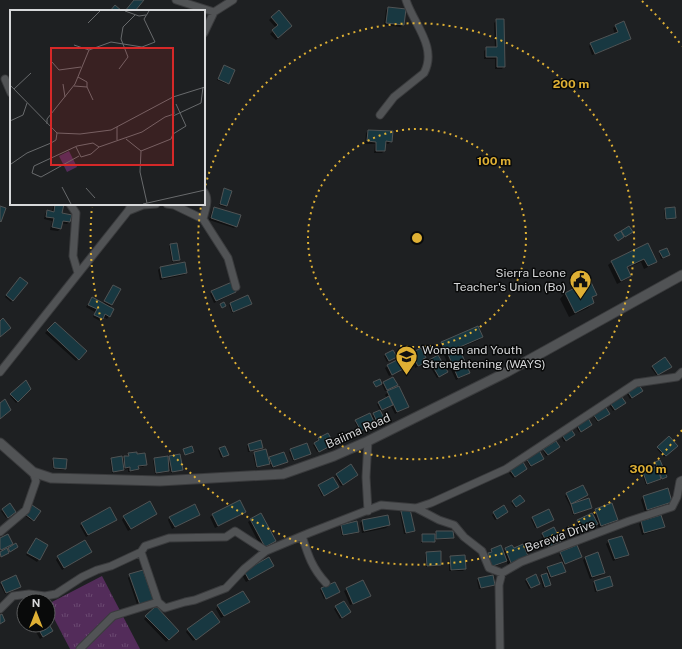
<svg xmlns="http://www.w3.org/2000/svg" width="682" height="649" font-family="'Public Sans',sans-serif">
  <style>
    .grass { fill: url(#grass-tufts) }
    .shadow { fill: #0007 }
    .building { fill: #183841; stroke: #505354 }
    .lines { fill: none; stroke-linecap: round; stroke-linejoin: round }
    .street-casing { stroke: #3a3b3d; stroke-width: 9 }
    .secondary-casing { stroke: #3a3b3d; stroke-width: 11 }
    .street { stroke: #515355; stroke-width: 7 }
    .secondary { stroke: #515355; stroke-width: 9 }
    .ring { fill: none; stroke: #dfb034; stroke-width: 2; stroke-dasharray: 2 4 }
    .labels { text-anchor: middle; stroke-width: 3; stroke-linejoin: round; paint-order: stroke }
    .poi-label { font-size: 12px; fill: #d7d8da; stroke: #090a0a; text-anchor: end }
    .street-label { font-size: 12px; fill: #d7d8da; stroke: #090a0a }
    .inset-road { fill: none; stroke: #686a6c; stroke-width: 1 }
    .view { fill: #d62828; fill-opacity: 0.15; stroke: #d62828; stroke-width: 2 }
    .inset-edge { fill: none; stroke: #d7d8da; stroke-width: 2 }
    .centre { fill: #dfb034; stroke: #090a0a; stroke-width: 2 }
    .ring-label { font-size: 12px; text-anchor: middle; font-weight: bold; fill: #dfb034; stroke: #090a0a; stroke-width: 3; stroke-linejoin: round; paint-order: stroke }
  </style>
  <defs>
    <pattern id="grass-tufts" width="24" height="20" patternUnits="userSpaceOnUse"><rect width="24" height="20" fill="#532c5a"/><path d="M3 7l-1-3M5 7V3M7 7l1-3M15 17l-1-3M17 17v-4M19 17l1-3" fill="none" stroke="#6b4a71"/></pattern>
  </defs>
  <rect width="100%" height="100%" fill="#1e2022"/>
  <path class="grass" d="M102,576L140,649H70L48,607V604Z"/>
  <path class="shadow" d="M388,8L403,24L401,27L384,25L386,10Z
    M278,12L291,25L276,40L270,34L276,28L269,20Z
    M497,20L504,66L502,69H495V59H484V51L487,48H495L494,23Z
    M616,26L630,39L628,41L592,55L589,46L591,44L615,34L613,28Z
    M223,68L228,83L227,84L217,80Z
    M368,131L391,141L388,144L385,143L384,151L382,153H374L375,144H365L366,133Z
    M223,191L226,206L225,207L219,205Z
    M54,204H62L61,214L70,216L69,222L67,224L61,223L60,229L58,231L50,230L52,221L44,219L45,214L47,211L52,212Z
    M215,208L236,226L234,228L209,220L212,210Z
    M666,209L675,217L674,219L665,220L664,210Z
    M170,245L179,260L178,261L172,262L169,246Z
    M648,245L656,261L652,265L644,269L641,262L627,268L630,275L627,279L617,284L608,265L612,262Z
    M660,252L667,256L661,259L659,253Z
    M160,268L186,273L184,275L160,280L158,270Z
    M20,278L26,283L11,302L5,297Z
    M112,287V305L109,307V316L107,319L86,307L92,298L103,304Z
    M212,292H235L233,294L214,303L210,294Z
    M565,293L596,294L591,299L593,303L588,308L569,317L560,299Z
    M248,297L251,304L232,313L229,305Z
    M94,315L101,319L100,321L93,317Z
    M55,323L85,351L76,361L45,333Z
    M482,337L479,340L458,349L469,373L456,380L439,345L442,342Z
    M385,355L394,358L387,362L384,356Z
    M437,357L445,373L437,378L428,363Z
    M425,358L422,360L423,363L421,365L415,368L414,364L389,376L385,368L388,366Z
    M653,366L669,368L657,376L651,368Z
    M26,381L30,389L16,403L10,396Z
    M383,383L396,385L385,391L382,384Z
    M388,392L408,406L395,414L391,406L380,411L377,404L387,398L385,395Z
    M640,392L630,399L627,394L629,393Z
    M611,404H623L613,411L609,405Z
    M374,414L383,421L377,424L372,416Z
    M594,415H607L597,422L593,416Z
    M356,421L372,425L360,432L355,423Z
    M577,426H590L579,432L576,427Z
    M563,435H574L564,442L561,437Z
    M319,438L331,445L317,452L313,445L318,442L317,440Z
    M669,438L676,445L664,457L657,449Z
    M260,442L262,448L260,449L248,452L247,446L248,445Z
    M220,449L227,455L221,458L218,450Z
    M557,449L546,456L543,451L544,450Z
    M265,450L268,460L270,458L287,462L272,468L269,462L267,465L256,468L253,455Z
    M291,450L310,454L293,461L289,452Z
    M129,454L146,464L143,467H138L135,471L128,472V469L112,473L110,460L111,459L121,460Z
    M169,457L182,470L171,473L170,469L167,472L155,474L153,461L154,459L167,460Z
    M54,459L65,468L64,470L53,469L52,460Z
    M527,459L541,460L530,467L526,460Z
    M522,463L525,470L513,478L509,473Z
    M656,463L665,478L646,485L642,474L656,468L654,464Z
    M337,475L356,477L341,486L335,476Z
    M319,486L336,489L322,496L318,487Z
    M567,494L587,495L571,504V505L591,507L573,515L570,506L565,496Z
    M520,496L523,502L515,508L511,503Z
    M643,497L671,502L669,504L645,512L641,500Z
    M10,504L14,513L6,518L1,511Z
    M32,506L33,520L32,521L25,516Z
    M504,506L506,513L495,520L492,515Z
    M596,510L617,520L615,522L599,528L597,524L582,532L577,523L578,521L596,518L593,512Z
    M548,511L551,521L535,528L531,519Z
    M245,512L215,528L210,517L213,515Z
    M401,512L414,531L412,532L404,534L400,513Z
    M156,514L128,531L122,520L124,517Z
    M199,514L172,529L168,520L170,517Z
    M261,514L275,541L262,549L248,522Z
    M116,520L86,537L80,526L82,523Z
    M363,521L389,525L386,528L362,533L360,523Z
    M641,522L664,527L661,529L642,535L639,524Z
    M356,523L358,531L357,533L342,536L340,527L341,526Z
    M436,532L453,538L451,539L434,540L432,543H421V537L422,535H435Z
    M543,534L558,542L547,547L541,535Z
    M36,539L39,559L37,562L26,555Z
    M609,541L628,554L625,557L613,561L606,544Z
    M512,546L525,558L508,565L506,560L503,563L488,569L486,556L492,550L502,552Z
    M90,552L62,570L56,560L58,557Z
    M427,553L440,565L439,566L426,567L425,554Z
    M561,553L581,557L562,565L563,573L547,579L550,585L543,588L540,577L548,574L546,569L547,568L563,562L559,555Z
    M464,556L465,569L463,571H449V558L451,557Z
    M586,557L604,572L602,575L590,579L583,560Z
    M270,568L246,582L242,575L245,572Z
    M130,575L152,600L138,607L128,578Z
    M479,579L494,585L479,589L477,580Z
    M527,579L539,584L529,589L525,581Z
    M363,581L370,596L367,598L350,605L344,591Z
    M594,582L611,586L595,592L593,583Z
    M2,583L18,588L5,594L0,584Z
    M322,589L337,593L324,599L320,590Z
    M344,602L348,614L340,619L334,609Z
    M246,604L221,618L216,609L218,606Z
    M156,608L178,631L166,642L144,619Z
    M216,624L193,641L186,632L188,629Z
    M32,625H48L49,633L40,639Z"/>
  <path class="building" d="M134,0H144L135,11H125Z
    M115,5L122,11H110Z
    M388,7L406,9L404,25L386,23Z
    M279,10L292,26L278,38L272,30L278,25L271,17Z
    M496,19H504L505,67H497V57H486V47H497Z
    M624,21L631,39L595,54L590,43L618,32L615,25Z
    M224,65L235,70L229,84L218,79Z
    M368,130L393,131L392,142L386,141L385,151H376V142L367,141Z
    M224,188L232,191L227,206L220,204Z
    M55,204H64L62,213L72,215L70,222L63,221L61,229L52,227L54,218L46,217L47,210L54,212Z
    M0,206L6,208L1,222L0,221Z
    M214,207L241,215L237,227L211,218Z
    M675,207L676,218L666,219L665,208Z
    M629,226L633,232L625,237L621,231Z
    M621,231L624,237L618,241L614,235Z
    M177,243L180,260L173,261L170,244Z
    M648,243L657,262L648,266L644,259L627,267L631,276L621,281L611,261Z
    M667,248L670,255L663,258L659,251Z
    M185,262L187,273L162,278L160,267Z
    M20,277L28,283L13,301L6,295Z
    M590,280L597,295L592,297L594,303L575,313L565,293Z
    M232,282L236,292L216,301L211,291Z
    M113,285L121,289L112,305L104,301Z
    M248,295L252,304L233,312L230,303Z
    M92,297L114,309L110,317L105,314L103,319L94,315L97,309L88,305Z
    M224,302L226,306L222,308L220,304Z
    M3,318L11,328L0,337V321Z
    M55,322L87,351L79,360L47,330Z
    M478,326L483,337L446,353L441,342Z
    M421,348L426,358L423,359L425,363L418,366L416,362L392,375L387,365Z
    M459,348L470,373L458,378L448,354Z
    M393,350L397,357L389,361L385,354Z
    M438,355L448,372L439,377L429,360Z
    M665,357L672,367L658,375L652,366Z
    M393,377L398,385L387,390L383,382Z
    M380,379L382,384L376,387L373,382Z
    M26,380L31,389L18,402L10,394Z
    M639,385L643,391L632,398L628,392Z
    M399,386L409,407L397,412L387,391Z
    M389,396L393,405L382,410L378,402Z
    M621,396L626,403L615,410L610,403Z
    M5,399L11,410L0,419V403Z
    M605,406L610,414L598,421L593,414Z
    M380,410L385,420L378,424L373,413Z
    M370,413L375,424L361,431L355,420Z
    M588,418L592,425L581,432L577,425Z
    M571,429L575,435L566,441L562,435Z
    M328,433L334,444L319,452L314,443L319,440L318,438Z
    M669,436L678,446L666,456L657,447Z
    M261,440L263,448L250,451L248,444Z
    M556,441L560,447L548,455L543,449Z
    M307,443L311,454L294,460L290,449Z
    M192,446L194,452L185,455L183,449Z
    M225,446L229,455L223,457L219,448Z
    M266,449L270,464L257,467L254,452Z
    M539,450L544,459L531,466L526,458Z
    M137,452V454L145,453L147,465L138,466L139,469L130,471V467L125,468L124,456H129L128,453Z
    M284,452L288,462L273,467L269,457Z
    M180,454L183,470L172,472L169,456Z
    M122,456L124,470L113,472L111,458Z
    M168,456L169,471L156,473L154,458Z
    M53,458L67,459L66,469L54,468Z
    M660,460L667,477L662,479L655,462Z
    M523,462L527,469L515,477L510,470Z
    M351,464L358,475L343,485L336,474Z
    M657,466L661,479L647,484L643,472Z
    M333,477L339,487L324,496L318,485Z
    M583,485L588,495L571,504L566,493Z
    M668,488L672,502L647,510L643,496Z
    M520,495L525,501L516,507L512,501Z
    M589,498L592,508L574,514L571,504Z
    M240,500L246,512L218,526L212,514Z
    M150,501L157,514L131,529L123,516Z
    M10,503L16,512L8,518L2,509Z
    M612,503L618,520L601,526L595,509Z
    M195,504L200,515L175,527L169,517Z
    M32,505L41,511L34,521L25,514Z
    M504,505L508,512L497,519L493,512Z
    M110,507L117,520L88,535L81,523Z
    M410,509L415,531L406,533L401,511Z
    M549,509L554,520L537,528L532,517Z
    M261,513L276,541L265,547L250,519Z
    M592,513L598,524L583,532L577,520Z
    M388,515L390,525L364,531L362,520Z
    M661,515L665,527L644,533L641,521Z
    M357,521L359,532L343,535L341,525Z
    M554,527L561,541L549,547L542,533Z
    M436,531H453L454,538L436,539Z
    M8,534L13,544L1,550L0,548V538Z
    M422,534H435V542H422Z
    M622,536L629,555L615,559L608,540Z
    M36,538L48,545L40,560L27,553Z
    M85,540L92,552L64,568L57,556Z
    M16,543L18,547L10,552L8,548Z
    M523,544L528,556L511,563L505,548L512,545L514,548Z
    M501,545L507,561L490,567L487,559L490,558L488,553L492,552L491,549Z
    M577,545L582,557L565,564L560,552Z
    M7,548L9,553L1,557L0,552Z
    M441,551V565L427,566L426,552Z
    M598,552L605,573L592,577L585,557Z
    M465,555L466,569L451,570L450,556Z
    M269,557L274,566L249,580L244,571Z
    M562,562L566,572L551,577L547,567Z
    M143,570L154,601L140,605L129,574Z
    M547,573L551,585L545,587L541,575Z
    M536,574L540,584L531,588L526,579Z
    M16,575L21,587L6,593L1,582Z
    M493,575L495,585L481,588L478,578Z
    M610,576L613,586L597,591L594,581Z
    M363,580L371,596L353,604L346,588Z
    M335,582L340,592L326,599L321,588Z
    M243,591L250,602L224,616L217,605Z
    M344,601L351,612L342,618L335,606Z
    M156,606L179,631L169,640L145,616Z
    M212,611L220,622L196,640L187,629Z
    M2,614L5,621L0,624V615Z
    M48,623L53,631L43,637L36,625H48Z"/>
  <g class="lines">
    <defs>
      <path id="street" d="M176,0L214,12
        M204,33L214,12L233,0
        M5,79L11,93
        M380,115L394,97L424,73C438,47 413,23 406,0
        M70,204L76,213L73,256L78,273
        M167,204L174,205L203,219L228,258L236,287
        M128,211L143,205L156,204
        M203,219C205,210 210,199 204,192
        M0,372L128,211L132,204
        M368,441L366,477L368,511
        M416,508L439,520L454,525L464,537L482,551L489,568L502,573
        M0,532L26,510L36,481L33,472
        M302,536C308,555 312,568 326,583
        M141,552L158,602L165,608L185,602L195,600L226,588L244,569L266,551
        M0,609L13,596L29,594L45,596L56,594L82,577L97,570L111,566L141,552L145,546L169,538L226,537L235,531L266,551L309,533L381,505L416,508L431,503L506,469L636,383L677,377L682,372
        M80,649L113,616L158,602
        M500,649L499,585L502,573L521,562L629,521L672,507L677,497L680,481L682,480"/>
      <path id="secondary" d="M0,443L33,472L51,478L160,481L283,474L334,456L368,441L507,372L682,275"/>
    </defs>
    <use href="#street" class="street-casing"/>
    <use href="#secondary" class="secondary-casing"/>
    <use href="#street" class="street"/>
    <use href="#secondary" class="secondary"/>
  </g>
  <g class="ring">
    <circle cx="417" cy="238" r="109"/>
    <path d="M204 191A218 218 0 1 1 201 206"/>
    <path d="M682 430A327 327 0 0 1 92 207M642 1A327 327 0 0 1 682 46"/>
  </g>
  <defs>
    <symbol id="civic-pin" viewBox="-11 -11 22 30"><path d="M0 17L-7.5 6A9.5 9.5 0 1 1 7.5 6Z" fill="#dfb034" stroke="#090a0a"/><path d="M-.6-6.5H3V-4.5H.6V-3L4-1V1h2V6H-6V1h2V-1L-.6-3ZM-1.2 2.5V6h2.4V2.5Z" fill="#111"/></symbol>
    <symbol id="school-pin" viewBox="-11 -11 22 30"><path d="M0 17L-7.5 6A9.5 9.5 0 1 1 7.5 6Z" fill="#dfb034" stroke="#090a0a"/><path d="M0-5L7-2L0 1L-7-2ZM-4 1L0 2.5L4 1V4Q0 6-4 4Z" fill="#111"/></symbol>
  </defs>
  <g fill-rule="evenodd">
    <use href="#civic-pin" x="568" y="268" width="25" height="34"/>
    <use href="#school-pin" x="394" y="344" width="25" height="34"/>
  </g>
  <g class="labels">
    <g class="poi-label">
      <text x="566" y="277">Sierra Leone<tspan x="566" dy="14">Teacher's Union (Bo)</tspan></text>
      <text x="422" y="354" text-anchor="start">Women and Youth<tspan x="422" dy="14">Strenghtening (WAYS)</tspan></text>
    </g>
    <g class="street-label">
      <text transform="translate(358 431) rotate(-24)" y="4">Baiima Road</text>
      <text transform="translate(560 536) rotate(-20)" y="4">Berewa Drive</text>
    </g>
  </g>
  <g transform="translate(10 10)">
    <rect width="195" height="195" fill="#1e2022"/>
    <path d="M59,141L67,157L57,162L49,146Z" fill="#532c5a"/>
    <path class="inset-road" d="M115,1L129,6L136,5M78,13L90,1M64,35L79,40M42,52L49,60L71,57M109,59L118,47L111,29L113,17L125,5M68,67L77,72V77M53,74L55,87M0,75L47,123L70,124L101,120L163,87L195,77M64,76L77,77L83,90M4,79L21,63M163,106L191,93L193,77M0,111L13,105L17,93M37,114V109L65,74L79,40L101,32L132,37L145,32L134,9L139,1M107,117V130M116,129L131,141M66,137L71,147L81,144L89,137M69,146L31,167L22,163L24,156L67,136L83,133L89,137L132,122L155,107L164,104L163,87M1,154L17,143L41,133L46,130L47,123M52,177L61,194M76,178L85,188M137,193L130,162L131,141L161,129L163,124L176,116L166,94M133,194L195,180"/>
    <path class="view" d="M41,38H163V155H41Z"/>
    <rect width="195" height="195" class="inset-edge"/>
  </g>
  <circle cx="417" cy="238" r="6" class="centre"/>
  <g class="ring-label">
    <text x="571" y="88">200 m</text>
    <text x="494" y="165">100 m</text>
    <text x="648" y="473">300 m</text>
  </g>
  <g transform="translate(36 613)"><circle r="19" fill="#090a0a" stroke="#5b5c5d"/>
  <path d="M0-3L7 15L0 10L-7 15Z" fill="#dfb034"/>
  <text y="-6" font-size="11" font-weight="bold" text-anchor="middle" fill="#d7d8da">N</text>
  </g>
</svg>
